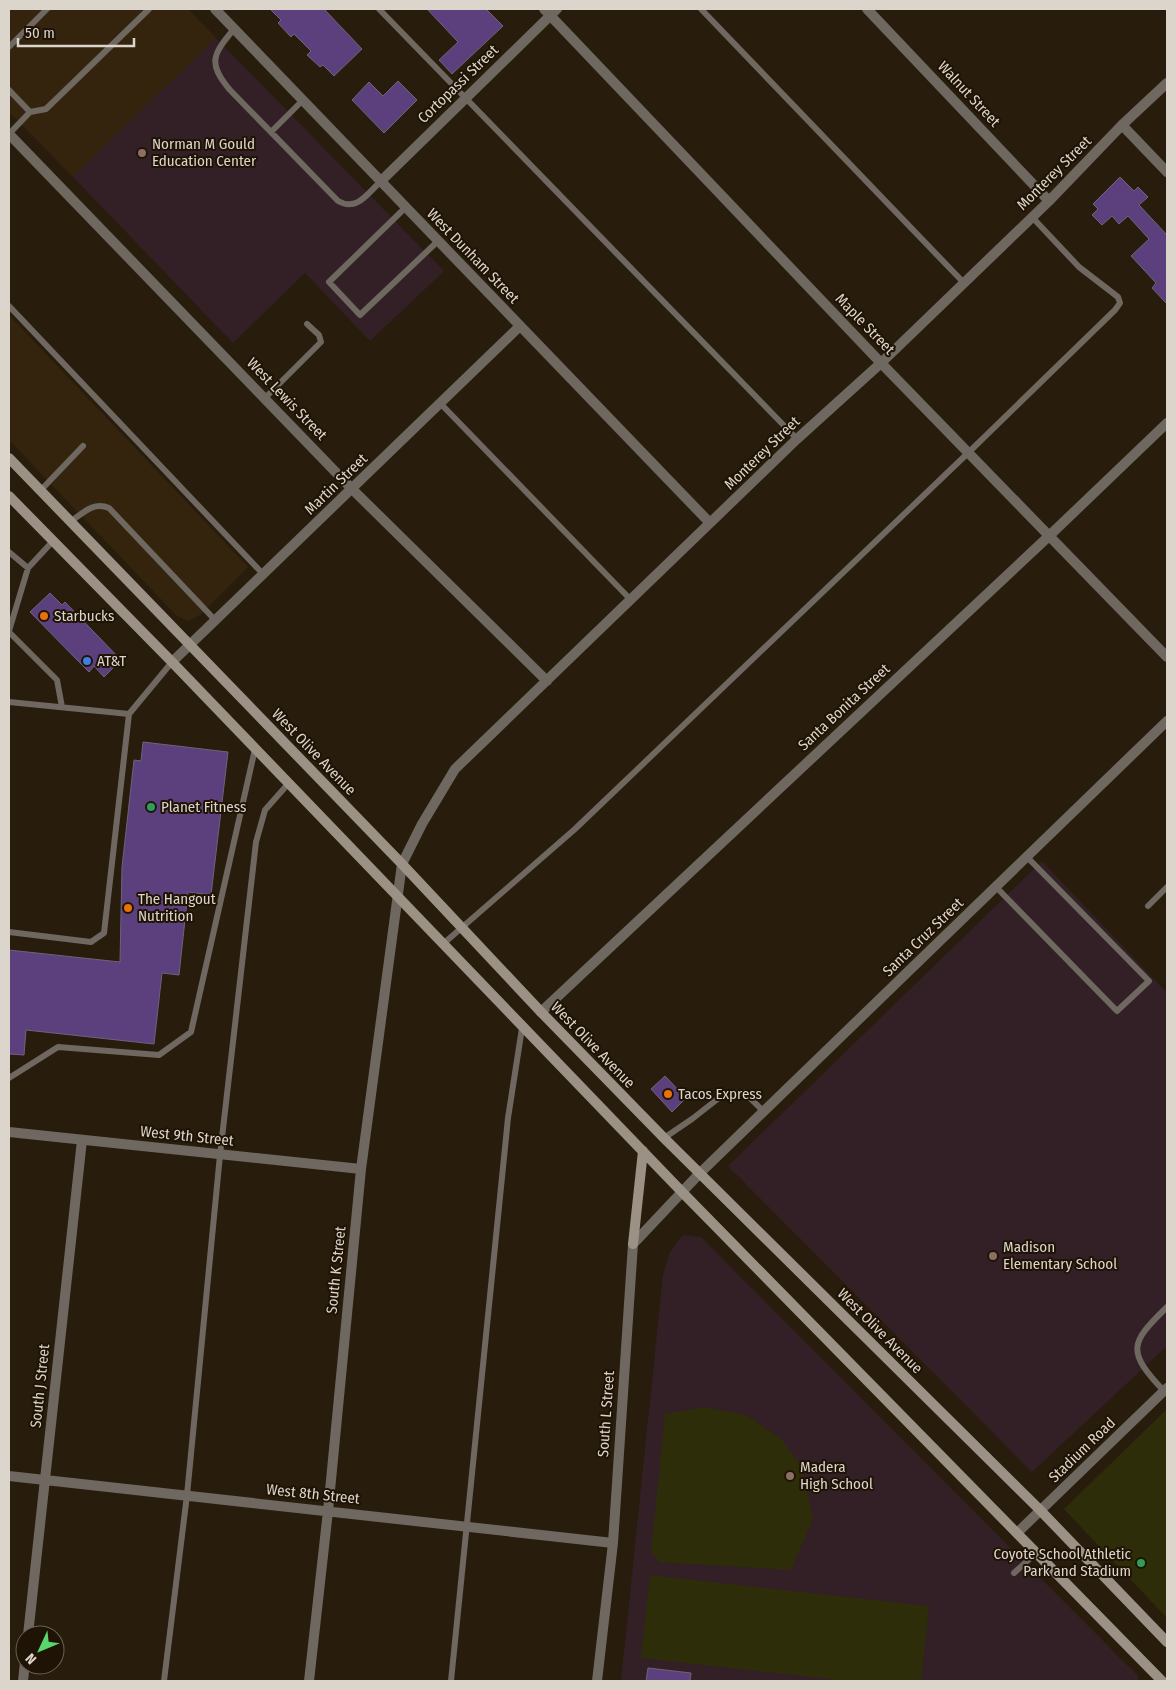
<svg xmlns="http://www.w3.org/2000/svg" width="1176" height="1690" font-family="'Fira Sans Condensed',sans-serif">
  <style>
    .built { fill: #34240e }
    .education { fill: #322026 }
    .green { fill: #2d2e09 }
    .building { fill: #5c407d; stroke: #6c6478 }
    .lines { fill: none; stroke-linecap: round; stroke-linejoin: round }
    .lane { stroke: #6e6860; stroke-width: 6 }
    .street { stroke: #6e6860; stroke-width: 10 }
    .secondary { stroke: #9b9285; stroke-width: 10 }
    .education-dot { fill: #8d6e63; stroke: #1e1304; stroke-width: 2 }
    .food-dot { fill: #e8710a; stroke: #1e1304; stroke-width: 2 }
    .shop-dot { fill: #3f7fe0; stroke: #1e1304; stroke-width: 2 }
    .leisure-dot { fill: #2e9e5b; stroke: #1e1304; stroke-width: 2 }
    .labels { text-anchor: middle; stroke-width: 4; stroke-linejoin: round; paint-order: stroke }
    .street-label { font-size: 15px; fill: #dcd5cb; stroke: #1e1304 }
    .poi-label { font-size: 15px; fill: #dcd5cb; stroke: #1e1304; text-anchor: start }
  </style>
  <rect width="100%" height="100%" fill="#281c0c"/>
  <path class="built" d="M9,9H188L216,38L73,177L9,112Z
    M9,315L248,567L200,615L188,621L176,615L9,440Z"/>
  <path class="education" d="M216,38L444,271L370,341L305,273L233,343L73,177Z
    M1042,861L1167,993V1346L1032,1472L728,1166Z
    M684,1235L701,1237L1138,1676V1681H621L663,1275L669,1254L678,1240Z"/>
  <path class="green" d="M703,1407L746,1415L780,1438L802,1467L813,1519L791,1570L660,1562L651,1552L665,1414Z
    M1167,1409V1618L1064,1509Z
    M650,1575L929,1606L921,1681H849L641,1658Z"/>
  <path class="building" d="M270,9H324L362,49L334,76L323,65L320,67L307,55L311,51L294,34L291,37L278,23L281,20Z
    M427,9H486L503,26L452,74L439,60L458,42Z
    M398,81L417,100L384,133L352,100L369,82L383,96Z
    M1120,177L1134,191L1138,187L1148,197L1139,205L1167,235V304L1152,288L1156,283L1131,256L1149,239L1128,216L1119,224L1112,216L1102,225L1092,215L1098,209L1093,204Z
    M50,593L62,605L65,602L121,660L104,677L94,666L89,672L30,612Z
    M143,742L228,752L211,895L188,892L179,975L162,973L154,1044L26,1030L24,1055L9,1054V950L120,962L122,867L134,760L141,761Z
    M665,1076L686,1098L672,1112L651,1089Z
    M648,1668L691,1673L690,1681H646Z"/>
  <g class="lines">
    <path class="lane" d="M379,9L797,439
      M701,9L964,283
      M234,29C213,54 207,63 230,90L338,201C357,212 368,193 381,181
      M9,47L47,9
      M9,90L30,112L9,134
      M30,112L46,109L149,9
      M271,132L303,100
      M406,207L329,282L360,315L438,241
      M9,306L263,574
      M265,398L321,342L319,335L307,324
      M440,403L631,600
      M40,491L83,446
      M70,522C82,514 93,501 109,508L215,620
      M9,552L28,568
      M9,631L28,568L53,541
      M9,632L57,680L62,707
      M9,702L129,714
      M996,887L1117,1011L1149,981L1027,857
      M1148,906L1167,887
      M9,932L91,942L104,933L129,714L172,662
      M443,944L575,829L968,453L1115,310L1120,303L1118,297L1079,267L1032,217
      M9,1078L58,1047L159,1055L191,1032L255,749
      M664,1138L692,1119L724,1094L744,1092L764,1112
      M1164,1391C1126,1351 1130,1343 1167,1307
      M1014,1573L1036,1553
      M164,1681L187,1495L220,1155L256,842L265,810L288,784
      M451,1681L508,1118L522,1028"/>
    <path class="street" d="M215,9L710,523
      M544,9L881,363L1167,657
      M867,9L1049,201
      M1122,125L1167,172
      M9,134L352,489L547,681
      M381,181L557,9
      M172,662L520,326
      M541,1012L1049,536L1167,423
      M9,1132L361,1169
      M9,1476L613,1543
      M1017,1533L1167,1388
      M28,1635L82,1140
      M23,1681L25,1662
      M309,1681L328,1511L361,1169L402,864L422,824L455,769L797,439L881,363L1049,201L1122,125L1167,83
      M597,1681L613,1543L633,1244L699,1174L1167,721"/>
    <path class="secondary" d="M9,458L402,864L541,1012L664,1138L1039,1509L1167,1642
      M9,496L172,662L682,1192L1162,1681
      M633,1244L643,1151"/>
  </g>
  <g class="education-dot">
    <circle cx="142" cy="153" r="5"/>
    <circle cx="993" cy="1256" r="5"/>
    <circle cx="790" cy="1476" r="5"/>
  </g>
  <g class="food-dot">
    <circle cx="44" cy="616" r="5"/>
    <circle cx="128" cy="908" r="5"/>
    <circle cx="668" cy="1094" r="5"/>
  </g>
  <circle class="shop-dot" cx="87" cy="661" r="5"/>
  <g class="leisure-dot">
    <circle cx="151" cy="807" r="5"/>
    <circle cx="1141" cy="1563" r="5"/>
  </g>
  <g class="labels">
    <g class="street-label">
      <text transform="translate(458 84) rotate(-44)" y="5">Cortopassi Street</text>
      <text transform="translate(969 94) rotate(47)" y="5">Walnut Street</text>
      <text transform="translate(1054 173) rotate(-45)" y="5">Monterey Street</text>
      <text transform="translate(473 256) rotate(46)" y="5">West Dunham Street</text>
      <text transform="translate(865 324) rotate(46)" y="5">Maple Street</text>
      <text transform="translate(287 399) rotate(46)" y="5">West Lewis Street</text>
      <text transform="translate(762 453) rotate(-44)" y="5">Monterey Street</text>
      <text transform="translate(336 484) rotate(-44)" y="5">Martin Street</text>
      <text transform="translate(844 707) rotate(-43)" y="5">Santa Bonita Street</text>
      <text transform="translate(314 752) rotate(46)" y="5">West Olive Avenue</text>
      <text transform="translate(923 937) rotate(-44)" y="5">Santa Cruz Street</text>
      <text transform="translate(593 1045) rotate(46)" y="5">West Olive Avenue</text>
      <text transform="translate(187 1136) rotate(6)" y="5">West 9th Street</text>
      <text transform="translate(336 1270) rotate(-84)" y="5">South K Street</text>
      <text transform="translate(880 1331) rotate(45)" y="5">West Olive Avenue</text>
      <text transform="translate(40 1386) rotate(-84)" y="5">South J Street</text>
      <text transform="translate(606 1414) rotate(-86)" y="5">South L Street</text>
      <text transform="translate(1082 1450) rotate(-44)" y="5">Stadium Road</text>
      <text transform="translate(313 1494) rotate(6)" y="5">West 8th Street</text>
    </g>
    <g class="poi-label">
      <text x="152" y="149">Norman M Gould<tspan x="152" dy="17">Education Center</tspan></text>
      <text x="54" y="621">Starbucks</text>
      <text x="97" y="666">AT&amp;T</text>
      <text x="161" y="812">Planet Fitness</text>
      <text x="138" y="904">The Hangout<tspan x="138" dy="17">Nutrition</tspan></text>
      <text x="678" y="1099">Tacos Express</text>
      <text x="1003" y="1252">Madison<tspan x="1003" dy="17">Elementary School</tspan></text>
      <text x="800" y="1472">Madera<tspan x="800" dy="17">High School</tspan></text>
      <text x="1131" y="1559" text-anchor="end">Coyote School Athletic<tspan x="1131" dy="17">Park and Stadium</tspan></text>
    </g>
  </g>
  <rect width="1176" height="1690" fill="none" stroke="#dcd5cb" stroke-width="20"/>
  <g transform="translate(40 1650) rotate(226)"><circle r="24" fill="#1e1304" stroke="#6a6154"/>
  <path d="M0-4L9 19L0 12L-9 19Z" fill="#5ad56e"/>
  <text y="-8" font-size="14" font-weight="bold" text-anchor="middle" fill="#dcd5cb">N</text>
  </g>
  <path d="M18 38v8h116v-8" fill="none" stroke="#dcd5cb" stroke-width="2.5"/>
  <text x="25" y="38" font-size="15" fill="#dcd5cb" stroke="#1e1304" stroke-width="4" paint-order="stroke">50 m</text>
</svg>
